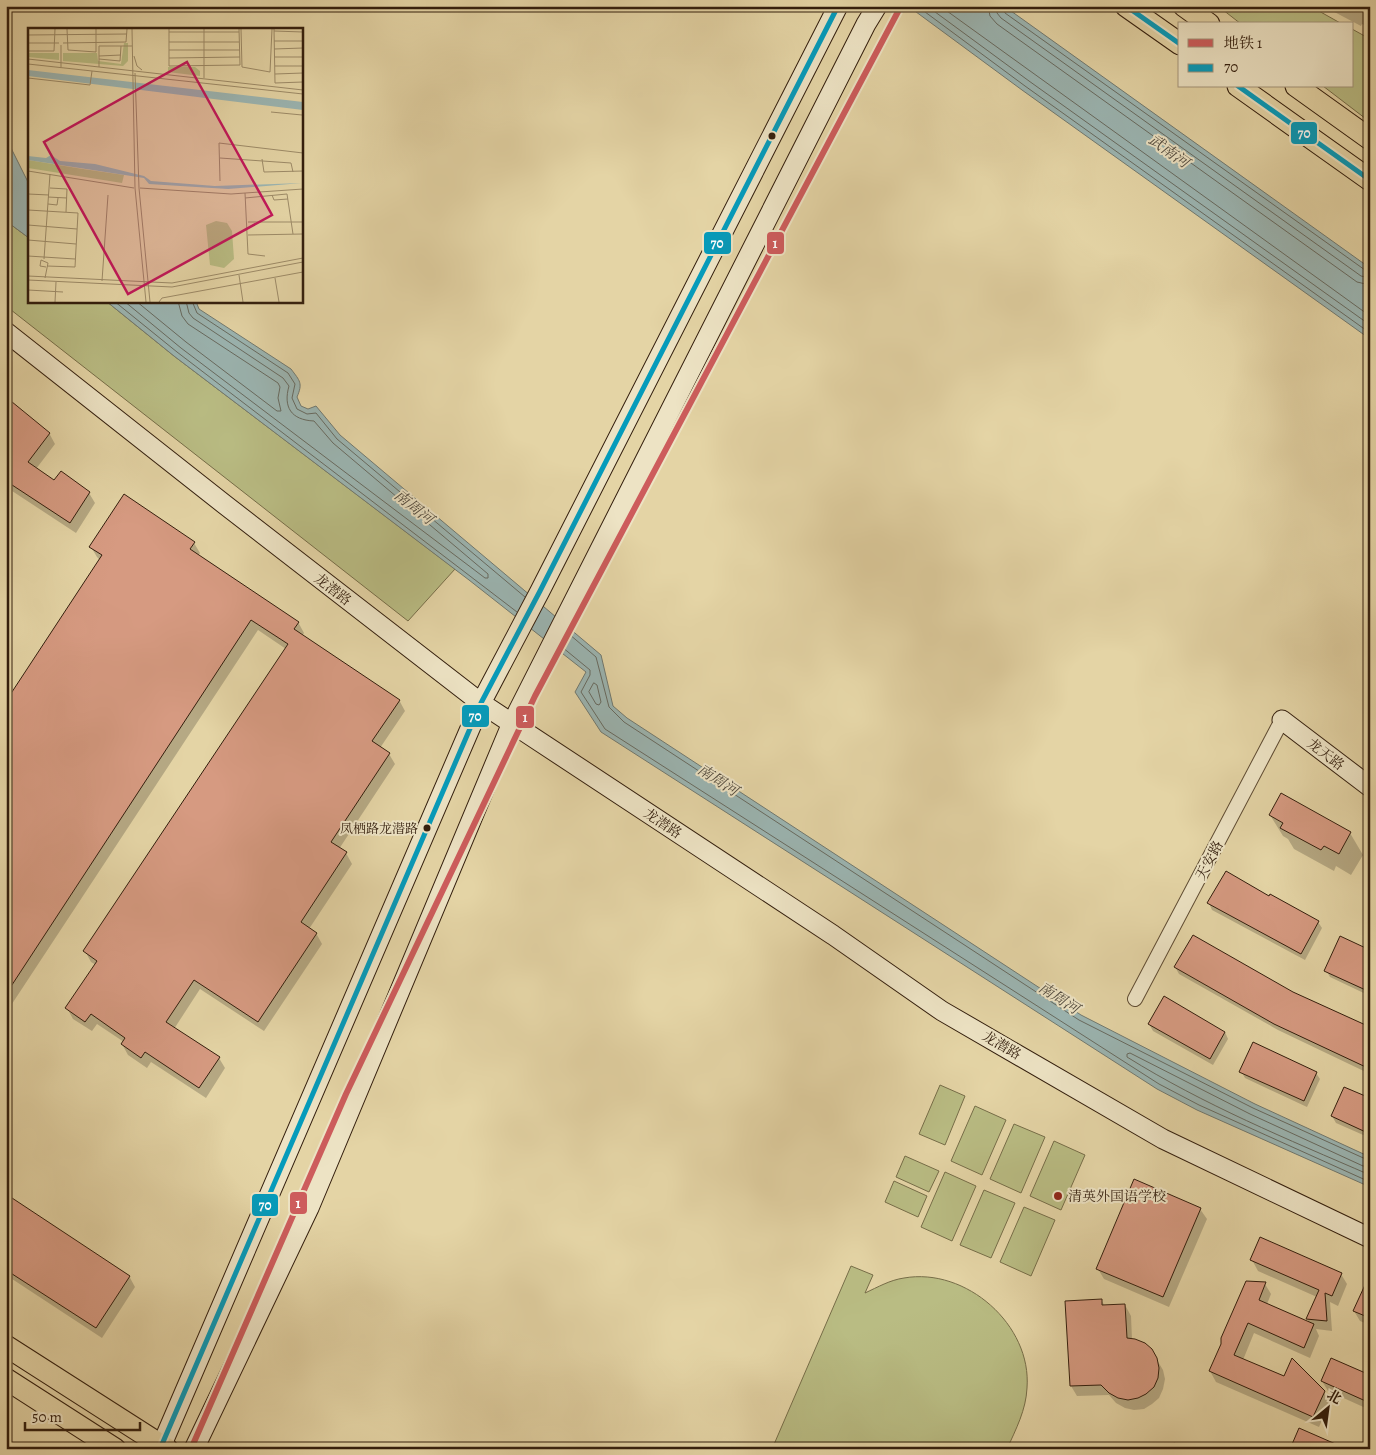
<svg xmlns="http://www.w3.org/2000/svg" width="1376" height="1455" font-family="Alegreya,'Noto Serif SC',serif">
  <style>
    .green { fill: #b9bc83; stroke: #766d48 }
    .water { fill: #9bb5b2; stroke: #717970 }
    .shadow { fill: #0003 }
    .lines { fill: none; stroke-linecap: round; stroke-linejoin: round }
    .shore { stroke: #676a60; stroke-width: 1 }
    .building { fill: #d69a81; stroke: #331e0d }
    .street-casing { stroke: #5f4c33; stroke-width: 16 }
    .secondary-casing { stroke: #331e0d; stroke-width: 21 }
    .primary-casing { stroke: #331e0d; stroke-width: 23 }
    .street { stroke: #ede3c4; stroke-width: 14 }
    .secondary { stroke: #ede3c4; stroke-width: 19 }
    .primary { stroke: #e4d4a5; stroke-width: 21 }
    .bus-1-casing { stroke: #ede3c4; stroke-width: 9 }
    .bus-1 { stroke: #059bbb; stroke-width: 5 }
    .metro-1-casing { stroke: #ede3c4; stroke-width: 10 }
    .metro-1 { stroke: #cd5c5c; stroke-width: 6 }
    .bus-dot { fill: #331e0d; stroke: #ede3c4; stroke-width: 2 }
    .poi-dot { fill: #8f2418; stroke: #ede3c4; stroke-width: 2 }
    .labels { text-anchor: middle; stroke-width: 4; stroke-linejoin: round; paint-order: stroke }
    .bus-label { font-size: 13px; fill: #331e0d; stroke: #ede3c4; text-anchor: end }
    .street-label { font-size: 14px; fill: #331e0d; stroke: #ede3c4 }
    .poi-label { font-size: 14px; fill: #331e0d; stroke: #ede3c4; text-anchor: start }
    .water-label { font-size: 15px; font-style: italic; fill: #524b3f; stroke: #ede3c4 }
    .inset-road { fill: none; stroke: #9d8b68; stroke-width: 1 }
    .view { fill: #c2185b; fill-opacity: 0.15; stroke: #c2185b; stroke-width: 2.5 }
    .inset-edge { fill: none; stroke: #331e0d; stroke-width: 2.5 }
    .line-badge { stroke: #ede3c4; stroke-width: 2 }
    .badge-label { font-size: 14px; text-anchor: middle; font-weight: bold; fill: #fff }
  </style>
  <rect width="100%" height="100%" fill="#e4d4a5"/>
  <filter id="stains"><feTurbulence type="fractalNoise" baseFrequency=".004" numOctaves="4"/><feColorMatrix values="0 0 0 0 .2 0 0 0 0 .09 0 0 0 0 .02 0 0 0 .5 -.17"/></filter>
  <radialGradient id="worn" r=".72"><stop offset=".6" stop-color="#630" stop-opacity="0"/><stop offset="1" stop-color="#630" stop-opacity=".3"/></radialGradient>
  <path class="green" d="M1218,6H1310L1342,24H1241Z
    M1352,29L1370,39V122L1323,86H1352Z
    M6,221L29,238V301H106L174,356L455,569L408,621L6,306Z
    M940,1085L965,1096L945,1145L919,1134Z
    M975,1106L1006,1120L982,1175L951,1161Z
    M1014,1124L1045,1137L1021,1193L990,1179Z
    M1054,1141L1085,1155L1061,1210L1030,1196Z
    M905,1156L939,1171L929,1192L896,1177Z
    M945,1172L976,1186L952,1241L921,1227Z
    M894,1181L927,1196L918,1217L885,1202Z
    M984,1190L1015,1203L991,1258L960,1245Z
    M1024,1207L1055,1220L1031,1276L1000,1262Z
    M851,1266L873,1275L865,1293C878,1287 890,1280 904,1278C966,1267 1032,1325 1027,1388C1026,1410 1016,1429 1007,1449H772Z"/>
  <path class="water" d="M908,6H1004L1370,268V339L1022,90Z
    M6,138L29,184V238L6,221Z
    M106,301H194L197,304L199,309L291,369C300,381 303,383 297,397L301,406L308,409L316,406L340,435L601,655L613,706L627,718L1081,1015L1255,1104L1370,1157V1187L1197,1110L1157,1089L601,732L575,692L586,672L469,580L174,356Z"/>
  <path class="shadow" d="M1323,6H1370V28L1362,24L1361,26Z
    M49,433L55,444L36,469L55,482L89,493L95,503L76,533L6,487V459Z
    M194,543L200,553L198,556L298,622L304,633L302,636L399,700L405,711L380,748L389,754L395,764L339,849L346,853L352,864L309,929L316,933L322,944L264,1031L200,989L174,1029L219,1058L225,1068L206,1098L151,1062L147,1068L128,1055L122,1044L124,1042L97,1024L92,1031L73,1019L67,1008L96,965L91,962L85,951L286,649L258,630L6,1013V703L100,560L97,557L91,547Z
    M1281,795L1350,833L1363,855L1351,875L1336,866L1334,871L1294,849L1288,839L1283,836L1270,815Z
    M1270,897L1318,922L1322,928L1305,960L1212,910L1209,903Z
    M1370,951V996L1330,977L1326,970Z
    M1175,967L1292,993L1370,1029V1074L1278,1030L1179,974Z
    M1149,1024L1225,1032L1228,1039L1213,1065L1153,1031Z
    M1241,1071L1316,1073L1320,1079L1307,1107L1245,1078Z
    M1370,1100V1138L1336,1123L1332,1116Z
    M6,1196L129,1276L135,1287L102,1338L6,1275Z
    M1200,1209L1207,1219L1169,1307L1104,1279L1098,1269Z
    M1252,1260L1341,1274L1347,1284L1338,1306L1330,1302L1332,1331L1316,1329L1319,1336L1310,1358L1254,1333L1243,1360L1284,1378L1324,1392L1330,1402L1319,1427L1216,1382L1210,1371L1265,1284L1271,1294L1267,1304L1310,1324L1307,1319L1317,1297L1258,1271Z
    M1370,1291V1325L1360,1321L1354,1311Z
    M1101,1300L1105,1306L1125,1305L1131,1316L1132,1339L1151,1350L1163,1370L1165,1379L1163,1389L1159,1398L1152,1404L1144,1409L1134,1410L1125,1408L1116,1403L1109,1395L1077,1396L1071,1386L1066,1302Z
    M1370,1377V1410L1328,1391L1322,1381Z
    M1174,1442L1186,1449H1170Z"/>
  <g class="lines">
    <path class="shore" d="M917,6L1025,86L1370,333
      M927,6L1029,81L1370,325
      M940,6L1370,316
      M988,6L990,16L997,24L1357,282L1370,285
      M996,6L997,13L1001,18L1361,276L1370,278
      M1002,6L1005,13L1365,270L1370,271
      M114,301L177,352L517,612
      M124,301L181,348L485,578H488V574L333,443L314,421C291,420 283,407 289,386L283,378L193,318L189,313L186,301
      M136,301L186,342L277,411H281L278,398L280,387L278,383L188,324L182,316L178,301
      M192,301L197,313L288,373L295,384L292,398L297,409L307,414L316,413L337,439L525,597
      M569,634L596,657L609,707L624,722L1079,1020L1253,1108L1370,1161
      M562,647L590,670V675L581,692L605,729L1159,1084L1199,1105L1370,1182
      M594,683L597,685L601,702L599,705L596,704L589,692Z
      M1370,1167L1363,1166L1250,1114L1130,1053L1127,1054V1057C1204,1105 1287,1139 1370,1175"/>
  </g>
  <path class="building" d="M6,397L50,433L28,462L54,480L61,471L90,492L70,523L6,481Z
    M124,494L195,542L190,549L299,622L294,629L400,700L372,741L390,753L331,842L347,852L301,922L317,933L258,1022L194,980L166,1022L220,1057L199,1088L145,1052L141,1058L121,1044L125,1038L91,1014L85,1022L65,1008L97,961L83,951L288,644L251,620L6,994V701L102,555L89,547Z
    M1281,793L1351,832L1339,854L1324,846L1321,850L1280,828L1283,823L1269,815Z
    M1226,871L1269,896L1270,894L1319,921L1301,954L1207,903Z
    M1193,935L1293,992L1370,1027V1069L1274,1024L1174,967Z
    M1340,936L1370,950V992L1324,971Z
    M1164,996L1225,1032L1210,1059L1148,1024Z
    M1253,1042L1317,1072L1304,1101L1239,1072Z
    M1344,1087L1370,1098V1134L1331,1116Z
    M1134,1179L1201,1208L1163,1297L1096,1269Z
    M6,1194L130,1276L96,1328L6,1270Z
    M1260,1237L1342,1273L1332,1296L1325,1293L1327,1321L1306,1319L1319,1290L1250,1260Z
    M1370,1274V1318L1353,1311Z
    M1246,1281L1266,1282L1259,1300L1314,1324L1304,1348L1248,1323L1234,1355L1284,1376L1292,1358L1325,1391L1313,1417L1209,1371L1221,1344V1338Z
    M1102,1299V1305L1125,1304L1127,1338L1135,1339L1145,1343L1152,1349L1157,1358L1159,1368L1158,1378L1154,1387L1146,1394L1138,1398L1128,1400L1118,1398L1109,1393L1101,1385L1070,1386L1065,1301Z
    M1331,1358L1370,1375V1403L1321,1381Z
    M1299,1428L1347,1449H1290Z"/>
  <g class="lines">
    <defs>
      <path id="street" d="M1135,999L1282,720"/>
      <path id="secondary" d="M6,332L224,504L481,703L833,935L942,1011L1163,1139L1370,1238
        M1282,720L1370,787
        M160,1449L481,703L540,591L838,6
        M194,1449L309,1208L512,723L866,24L877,6"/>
      <path id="primary" d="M1126,6L1180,44
        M1184,6L1209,24
        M1238,86L1370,180
        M1296,86L1370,139
        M6,1346L167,1449
        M6,1379L115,1449"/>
    </defs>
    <use href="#street" class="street-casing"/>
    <use href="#secondary" class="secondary-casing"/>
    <use href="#primary" class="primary-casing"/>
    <use href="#street" class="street"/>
    <use href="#secondary" class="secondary"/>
    <use href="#primary" class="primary"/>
    <defs>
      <path id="bus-1" d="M1126,6L1180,44
        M1238,86L1370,180
        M160,1449L481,703L540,591L838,6"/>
    </defs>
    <use href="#bus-1" class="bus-1-casing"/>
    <use href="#bus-1" class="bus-1"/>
    <defs>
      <path id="metro-1" d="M191,1449L346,1094L535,696L901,6"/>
    </defs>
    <use href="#metro-1" class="metro-1-casing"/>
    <use href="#metro-1" class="metro-1"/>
  </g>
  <g class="bus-dot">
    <circle cx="772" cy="136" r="4.5"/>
    <circle cx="427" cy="828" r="4.5"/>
  </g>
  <circle class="poi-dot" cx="1058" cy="1196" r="5"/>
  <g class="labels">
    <g class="bus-label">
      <text x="418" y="833">凤栖路龙潜路</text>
    </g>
    <g class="street-label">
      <text transform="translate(333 589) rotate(38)" y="5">龙潜路</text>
      <text transform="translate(1326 754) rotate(37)" y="5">龙天路</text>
      <text transform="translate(663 823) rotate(34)" y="5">龙潜路</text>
      <text transform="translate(1209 860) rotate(-62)" y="5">天安路</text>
      <text transform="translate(1002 1045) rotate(30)" y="5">龙潜路</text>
    </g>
    <g class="poi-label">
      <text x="1068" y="1201">清英外国语学校</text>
    </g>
    <g class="water-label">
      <text transform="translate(1169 151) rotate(36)" y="5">武南河</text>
      <text transform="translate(414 507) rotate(39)" y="5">南周河</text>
      <text transform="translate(718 780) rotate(33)" y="5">南周河</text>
      <text transform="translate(1059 998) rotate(33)" y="5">南周河</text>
    </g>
  </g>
  <g transform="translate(28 28)">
    <rect width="275" height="275" fill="#e4d4a5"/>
    <path d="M96,15H100V33L95,38L35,33V25H69L70,33L93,36ZM0,25H31V32L0,29ZM140,39H167L172,43V48L140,44ZM0,132L55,141L96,147L94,155L0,140ZM188,193L199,195L204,203L206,231L196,240L182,237L178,197Z" fill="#b9bc83"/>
    <path d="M0,42L275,74V82L0,48ZM23,127L32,133L67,136L116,148L123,153L187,158L274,155L200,161L121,156L116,150L0,132V128L18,130Z" fill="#9bb5b2"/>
    <path class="inset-road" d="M39,1L40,22L68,24V1M104,1L107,160L118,274M141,1V38L212,37L211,1M176,1V50M213,1L214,39L242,44L244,1M246,1L247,55L275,54M246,3L275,4M141,4H211M0,7L99,6M246,13H275M141,14H211M0,15H31M35,15L98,14L99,1M246,21L275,20M141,22H212M0,23H26L27,1M71,28L93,27M106,28L109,38L114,42M246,29H275M141,30L212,29M0,31L275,62M71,31L92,33L93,18M0,36L275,66M247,38H275M33,39V17M71,39V18H104M107,45L111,160L122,274M247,46L275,45M0,50L62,57L64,43M275,68V95M243,84L274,87M192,130L263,135L265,144M234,131L236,144L275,143M0,143L106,160M192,153L191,115L275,125M22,160L39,161L38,184M112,160L203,166L275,161M217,165L220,226L237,228M0,166L21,167M244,167L246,172L260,171M20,169L39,170M217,170L259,166L265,206M20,176L29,177L30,170M0,182L50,185L47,239L19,238M220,194H275M0,197L49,201M220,207L275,206M0,212L48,216M0,228L47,231M16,231L22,146M211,247L215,274M0,248L144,255L275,230M17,250L20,235L13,232L12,238L18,239M247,250L251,274M0,252L144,259L275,234M74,253L80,167M0,262L35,264M27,274L28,254M131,274L134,270L275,244"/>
    <path class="view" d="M159,34L244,187L100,266L16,114Z"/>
    <rect width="275" height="275" class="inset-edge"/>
  </g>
  <g class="line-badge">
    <rect x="1290" y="121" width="28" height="24" rx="5" fill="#059bbb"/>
    <rect x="766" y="231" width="19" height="24" rx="5" fill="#cd5c5c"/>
    <rect x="703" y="231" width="29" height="24" rx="5" fill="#059bbb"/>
    <rect x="461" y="704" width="29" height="24" rx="5" fill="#059bbb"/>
    <rect x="515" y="705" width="20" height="24" rx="5" fill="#cd5c5c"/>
    <rect x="289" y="1191" width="19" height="24" rx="5" fill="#cd5c5c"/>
    <rect x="251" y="1193" width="28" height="24" rx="5" fill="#059bbb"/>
  </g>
  <g class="badge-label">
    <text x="1304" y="138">70</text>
    <text x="775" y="248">1</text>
    <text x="717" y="248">70</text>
    <text x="475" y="721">70</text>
    <text x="525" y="722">1</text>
    <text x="298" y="1208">1</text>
    <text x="265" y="1210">70</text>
  </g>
  <rect width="1376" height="1455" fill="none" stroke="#e4d4a5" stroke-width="25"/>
  <rect x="8" y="8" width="1361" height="1440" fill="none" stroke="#331e0d" stroke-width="2.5"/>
  <rect x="12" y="12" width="1351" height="1430" fill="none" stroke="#331e0d"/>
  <rect x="1178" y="22" width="175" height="65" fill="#ede3c4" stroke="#a3947b"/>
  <rect x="1188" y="39" width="25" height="8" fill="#cd5c5c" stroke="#a3947b"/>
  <text x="1224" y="48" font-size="15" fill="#331e0d">地铁 1</text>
  <rect x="1188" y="64" width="25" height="8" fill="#059bbb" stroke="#a3947b"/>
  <text x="1224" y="72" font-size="15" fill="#331e0d">70</text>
  <g transform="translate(1328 1408) rotate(29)" stroke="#ede3c4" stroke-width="4" paint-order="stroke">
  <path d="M0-4L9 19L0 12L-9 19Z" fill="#331e0d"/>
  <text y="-8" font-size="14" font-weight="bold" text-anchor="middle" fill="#331e0d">北</text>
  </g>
  <path d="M25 1422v8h115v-8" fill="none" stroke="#331e0d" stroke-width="2.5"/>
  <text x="32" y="1422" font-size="15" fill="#331e0d" stroke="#ede3c4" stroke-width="4" paint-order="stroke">50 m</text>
  <rect width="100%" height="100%" filter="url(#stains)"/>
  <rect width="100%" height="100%" fill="url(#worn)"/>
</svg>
